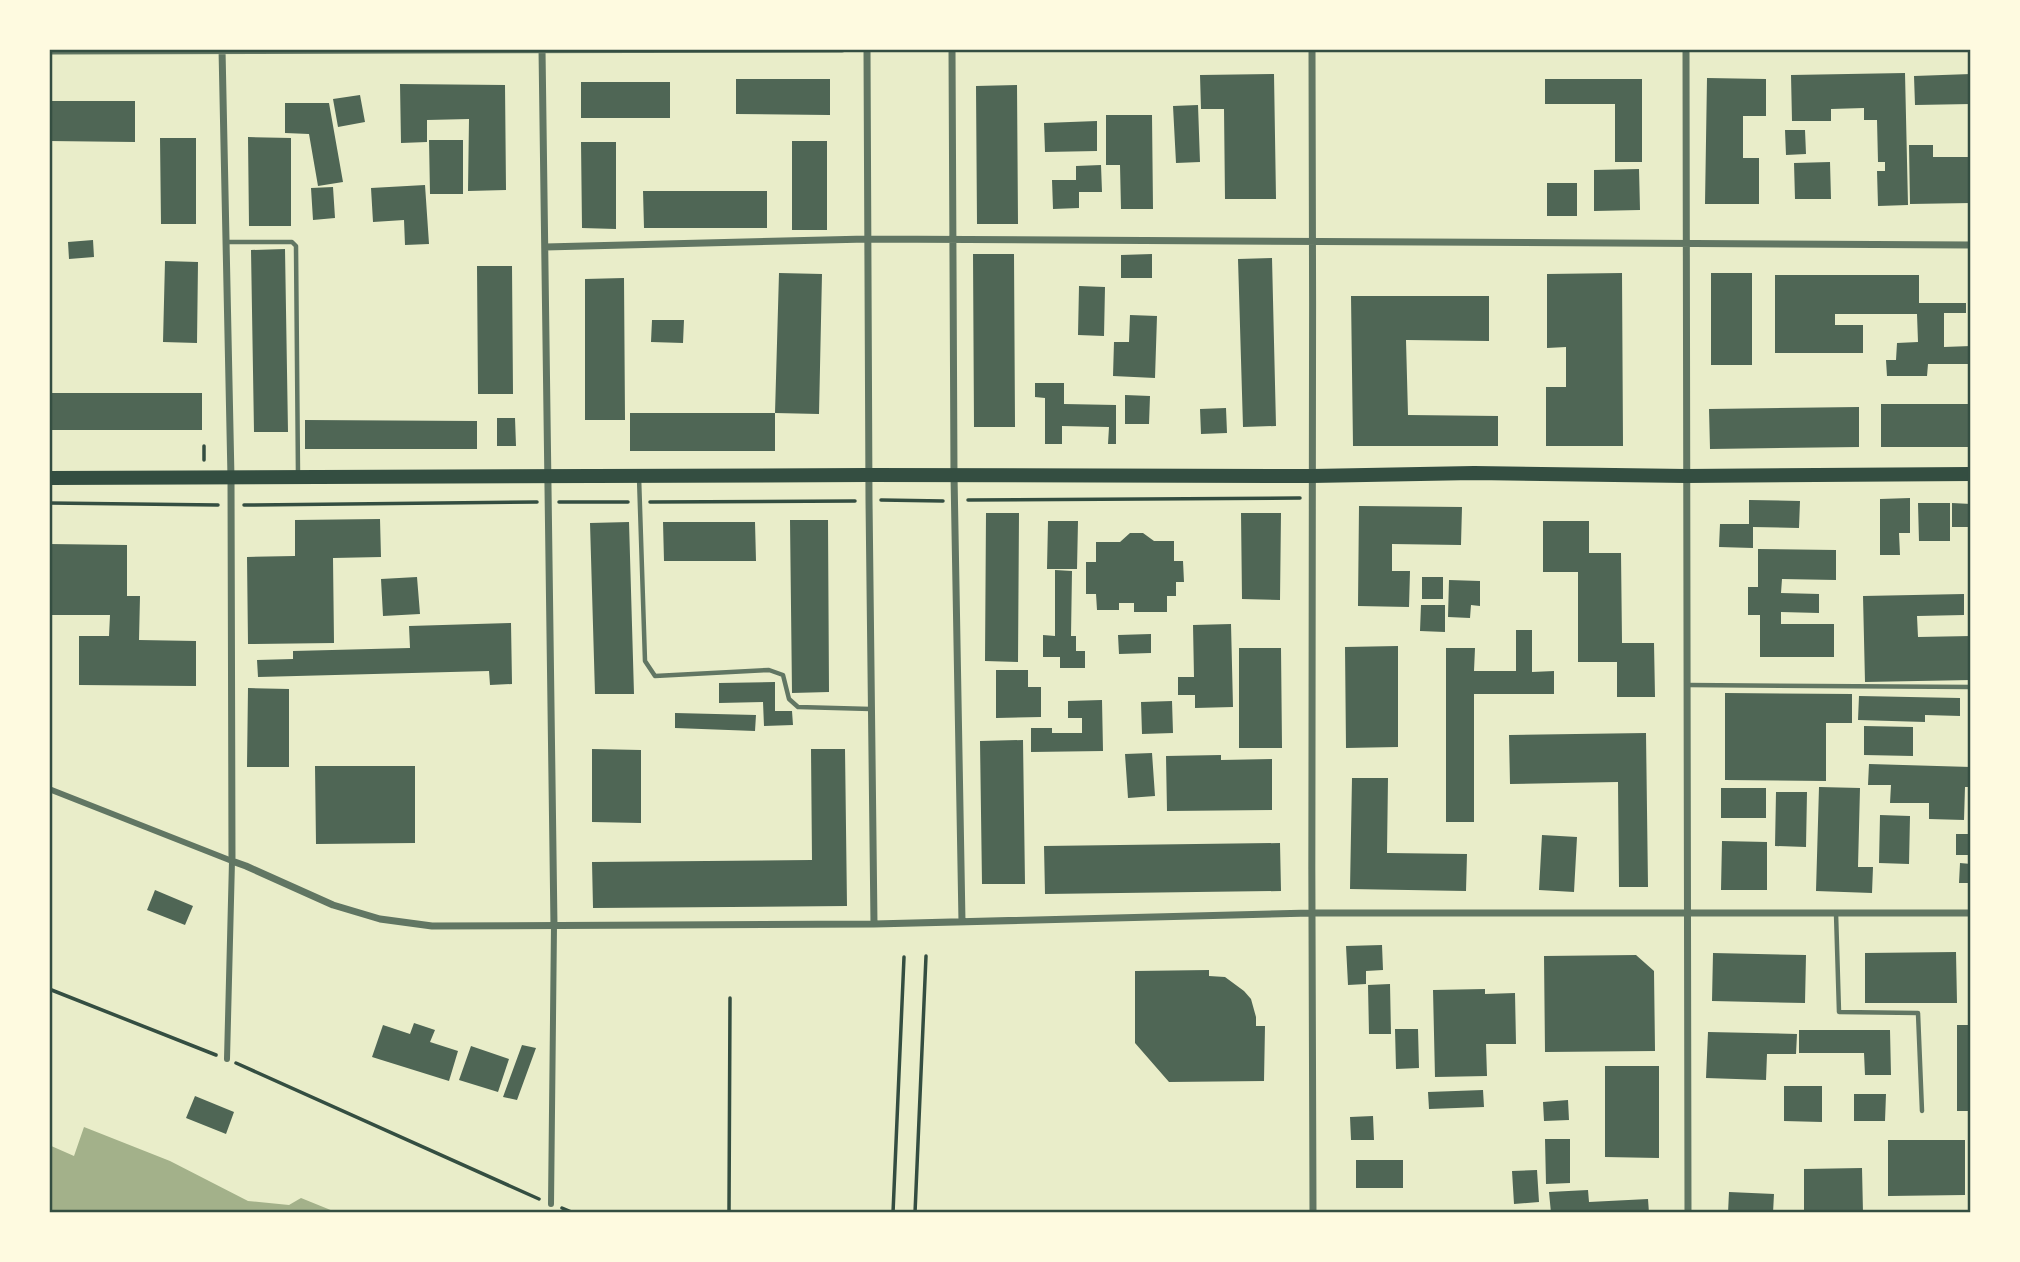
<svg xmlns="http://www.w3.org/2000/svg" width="2020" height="1262" font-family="'DejaVu Sans',sans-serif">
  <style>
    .water { fill: #a3b18a }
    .building { fill: #4f6655 }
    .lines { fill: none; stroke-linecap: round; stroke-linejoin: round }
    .path { stroke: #344e41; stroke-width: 3.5 }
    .service { stroke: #617663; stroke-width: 4.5 }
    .pedestrian { stroke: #617663; stroke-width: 6 }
    .minor { stroke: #617663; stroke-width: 7 }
    .secondary { stroke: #344e41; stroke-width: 14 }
    .neatline { fill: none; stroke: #344e41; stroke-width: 2.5 }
  </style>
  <rect width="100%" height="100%" fill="#e9edc9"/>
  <path class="water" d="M84,1127L170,1161L248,1201L289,1205L301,1198L338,1213H49V1145L74,1156Z"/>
  <path class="building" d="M1905,73L1908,205L1878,206L1877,171H1885V162H1878L1877,120H1864V108L1831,109V121H1792L1791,75Z
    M1274,74L1276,199H1225L1224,109H1201L1200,75Z
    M1971,74V104L1915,105L1914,76Z
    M1707,78L1766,79V116H1743V158H1759V204H1705Z
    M736,79H830V115L736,114Z
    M1545,79H1642V162H1615V104H1545Z
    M581,82H670V118H581Z
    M400,84L505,85L506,190L468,191L469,119L427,120V142L401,143Z
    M1017,85L1018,224H977L976,86Z
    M360,95L365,122L338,127L333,99Z
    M49,101H135V142L49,141Z
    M285,103H329L343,182L318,186L309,134L285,133Z
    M1198,105L1200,162L1176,163L1173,106Z
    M1106,115H1152L1153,209H1121L1120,165H1106Z
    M1097,121V151L1045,152L1044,123Z
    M1785,130H1805L1806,154L1786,155Z
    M248,137L291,138V226H249Z
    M160,138H196V224H161Z
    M429,140H463V194H430Z
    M792,141H827V230H792Z
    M581,142H616V229L582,228Z
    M1909,145H1933V157H1971V203L1910,204Z
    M1830,162L1831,199H1795L1794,163Z
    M1101,165L1102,192H1079V208L1053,209L1052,180H1076V166Z
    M1639,169L1640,210L1594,211V170Z
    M1547,183H1577V216H1547Z
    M425,185L429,244L405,245L404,220L373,222L371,188Z
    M333,187L335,218L313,220L311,188Z
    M643,191H767V228H644Z
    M93,240L94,257L69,259L68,242Z
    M285,249L288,432H254L251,250Z
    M973,254H1014L1015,427H974Z
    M1152,254V278H1121V255Z
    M1272,258L1276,426L1243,427L1238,259Z
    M165,261L198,262L197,343L163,342Z
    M477,266H512L513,394H478Z
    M779,273L822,274L819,414L775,413Z
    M1622,273L1623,446H1546V387H1566V347L1547,348V274Z
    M1711,273H1752V365H1711Z
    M1775,275H1919V303H1966V313H1944V347L1971,346V364H1928L1927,376H1887L1886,360H1896L1897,343L1918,342L1917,314H1835V325H1863V353H1775Z
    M624,278L625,420H585V279Z
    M1079,286L1105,287L1104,336L1078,335Z
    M1351,296H1489V341L1406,340L1408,415L1498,416V446H1353Z
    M1130,315L1157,316L1155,378L1113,376L1114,342H1129Z
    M652,320H684L683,343L651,342Z
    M1035,383H1064V404L1116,405V444H1108L1109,427L1062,426V444H1045V398L1035,397Z
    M49,393H202V430H49Z
    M1125,395L1150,396L1149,424H1125Z
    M1881,404H1971V447H1881Z
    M1859,407V447L1710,449L1709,409Z
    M1226,408L1227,433L1201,434L1200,409Z
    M630,413H775V451H630Z
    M497,418H515L516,446H497Z
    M305,420L477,421V449H305Z
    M1910,498V533H1899L1900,555H1880V499Z
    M1749,500L1800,501L1799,528L1753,527V548L1719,547L1720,524H1749Z
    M1918,503H1950V541H1919Z
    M1952,503L1971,504V527H1952Z
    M1359,506L1462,507L1461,545L1392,544V571H1410L1409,607L1358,606Z
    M986,513H1019L1018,662L985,661Z
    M1241,513H1281L1280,600L1242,599Z
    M380,519L381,557L333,558L334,643L248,644L247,557L295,556V520Z
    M790,520H828L829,692L792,693Z
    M1048,521H1078L1077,569H1047Z
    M1543,521H1589V553H1621L1622,643H1654L1655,697H1617V662H1578V572H1543Z
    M629,522L634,694H595L590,523Z
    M663,522H755L756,561H664Z
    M1130,533H1143L1154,541H1174V561H1183L1184,582H1176V596H1167V612H1134V603H1119V610H1097L1096,594H1086V562H1096V542H1120Z
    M49,544L127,545V596H140L139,640L196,641V686L79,685V636H109L110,615H49Z
    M1758,549L1836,550V580L1782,579L1781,593L1819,594V613L1781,612V624H1834V657H1760V615H1748V587H1758Z
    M1055,570L1072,571L1071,636H1076V651H1085V668H1060V657H1043V635L1055,636Z
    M417,577L420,614L383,616L381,579Z
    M1422,577H1443V599H1422Z
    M1449,580L1480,581V606L1471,605L1470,618L1448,617Z
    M1964,594V615L1917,616L1918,637L1971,636V680L1865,682L1863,596Z
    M1421,605H1445V632L1420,631Z
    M511,623L512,684L490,685L489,671L258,677L257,660L293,659V651L410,648L409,626Z
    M1231,624L1233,707L1195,708V695H1178V677H1194L1193,625Z
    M1516,630H1532V672L1554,671V694H1474V822H1446V648H1475L1474,671H1516Z
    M1151,634V653L1119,654L1118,635Z
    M1398,646V747L1346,748L1345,647Z
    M1239,648H1281L1282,748H1239Z
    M996,670H1028V687H1041V717L996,718Z
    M775,682V711H792L793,725L764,726L763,702L719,703V683Z
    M248,688L289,689V767H247Z
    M1725,693L1852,694V723H1826V781L1725,780Z
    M1859,696L1960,698V716L1925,715V722L1858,720Z
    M1102,700L1103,751L1031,752V728H1052V733H1082V718H1068V701Z
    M1172,701L1173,733L1142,734L1141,702Z
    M675,713L756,715L755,731L675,728Z
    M1864,726L1913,727V756L1864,755Z
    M1646,733L1648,887H1619L1618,782L1510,784L1509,735Z
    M1023,740L1025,884H982L980,741Z
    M592,749L641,750V823L592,822Z
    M811,749H845L847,906L593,908L592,862L812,860Z
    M1152,753L1155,796L1128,798L1125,754Z
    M1221,755V760L1272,759V810L1167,811L1166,756Z
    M1869,764L1971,767V787H1965L1964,820L1929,819V803H1890L1891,785H1868Z
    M315,766H415V843L316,844Z
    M1352,778H1388L1387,853L1467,854L1466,891L1350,889Z
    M1819,787L1860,788L1858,867H1873L1872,893L1816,891Z
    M1721,788H1766V818H1721Z
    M1776,792H1807L1806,847L1775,846Z
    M1880,815L1910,816L1909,864L1879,863Z
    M1956,834H1971V855H1956Z
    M1542,835L1577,837L1574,892L1539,890Z
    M1722,841L1767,842V890H1721Z
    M1280,843L1281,891L1045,894L1044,846Z
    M1960,863L1971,864V883H1959Z
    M155,890L193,906L185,925L147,910Z
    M1382,945L1383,970L1366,971V984L1348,985L1346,946Z
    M1956,952L1957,1003H1865V953Z
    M1713,953L1806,955L1805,1003L1712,1001Z
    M1636,955L1654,971L1655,1051L1545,1052L1544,956Z
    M1209,970V976L1225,977L1244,991L1251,999L1256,1017V1026H1265L1264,1081L1169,1082L1135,1043V971Z
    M1390,984L1391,1034H1369L1368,985Z
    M1485,989V994L1515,993L1516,1044H1486L1487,1076L1435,1077L1433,990Z
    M414,1023L435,1030L430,1042L458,1051L449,1081L372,1057L383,1025L410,1034Z
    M1957,1025H1971V1111H1957Z
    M1395,1029H1418L1419,1068L1396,1069Z
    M1799,1030H1890L1891,1075H1865L1864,1053H1799Z
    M1708,1032L1797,1034L1796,1054H1767L1766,1080L1706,1078Z
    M522,1045L536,1048L517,1100L503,1097Z
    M471,1046L509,1059L498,1092L459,1080Z
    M1605,1066H1659V1158L1605,1157Z
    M1784,1086H1822V1122L1784,1121Z
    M1483,1090L1484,1107L1429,1109L1428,1092Z
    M1854,1094H1886L1885,1121H1854Z
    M195,1096L234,1112L226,1134L186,1118Z
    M1568,1100L1569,1120L1544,1121L1543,1102Z
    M1373,1116L1374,1140H1351L1350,1117Z
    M1545,1139H1570V1183L1546,1184Z
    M1888,1140H1965V1195L1888,1196Z
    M1356,1160H1403V1188H1356Z
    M1862,1168L1863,1213H1804V1169Z
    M1537,1170L1539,1202L1514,1204L1512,1171Z
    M1588,1190L1589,1202L1648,1199L1649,1213H1551L1549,1192Z
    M1729,1192L1774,1194L1773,1213H1728Z"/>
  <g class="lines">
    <path class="path" d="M204,446V460
      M881,500L943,501
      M968,500L1300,498
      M559,502H628
      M650,502L855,501
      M49,503L218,505
      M244,505L537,502
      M49,989L216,1055
      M236,1063L539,1199
      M562,1208L574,1213
      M729,1213L730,998
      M893,1213L904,957
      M915,1213L926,956"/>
    <path class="service" d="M227,242H292L296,246L298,474
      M639,477L645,661L655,676L769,670L783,675L789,699L798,707L871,709
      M1688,685L1971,687
      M1836,913L1839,1012L1918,1013L1922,1111"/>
    <path class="pedestrian" d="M49,789L232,861L227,1059
      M551,1204L554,926"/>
    <path class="minor" d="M222,49L231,478L232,861L246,866L333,905L380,919L432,926L874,924L1311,913H1971
      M542,49L554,926
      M867,49L869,500L874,924
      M952,49L954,475L962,922
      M1312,49C1314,437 1310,825 1313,1213
      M1686,49L1688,1213
      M49,51L842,49
      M545,247L867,239L1971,245"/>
    <path class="secondary" d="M49,478L868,475L1312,476L1474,473L1686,476L1971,474"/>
  </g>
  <rect width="2020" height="1262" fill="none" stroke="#fefae0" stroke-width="102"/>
  <rect x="51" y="51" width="1918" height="1160" class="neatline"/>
</svg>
